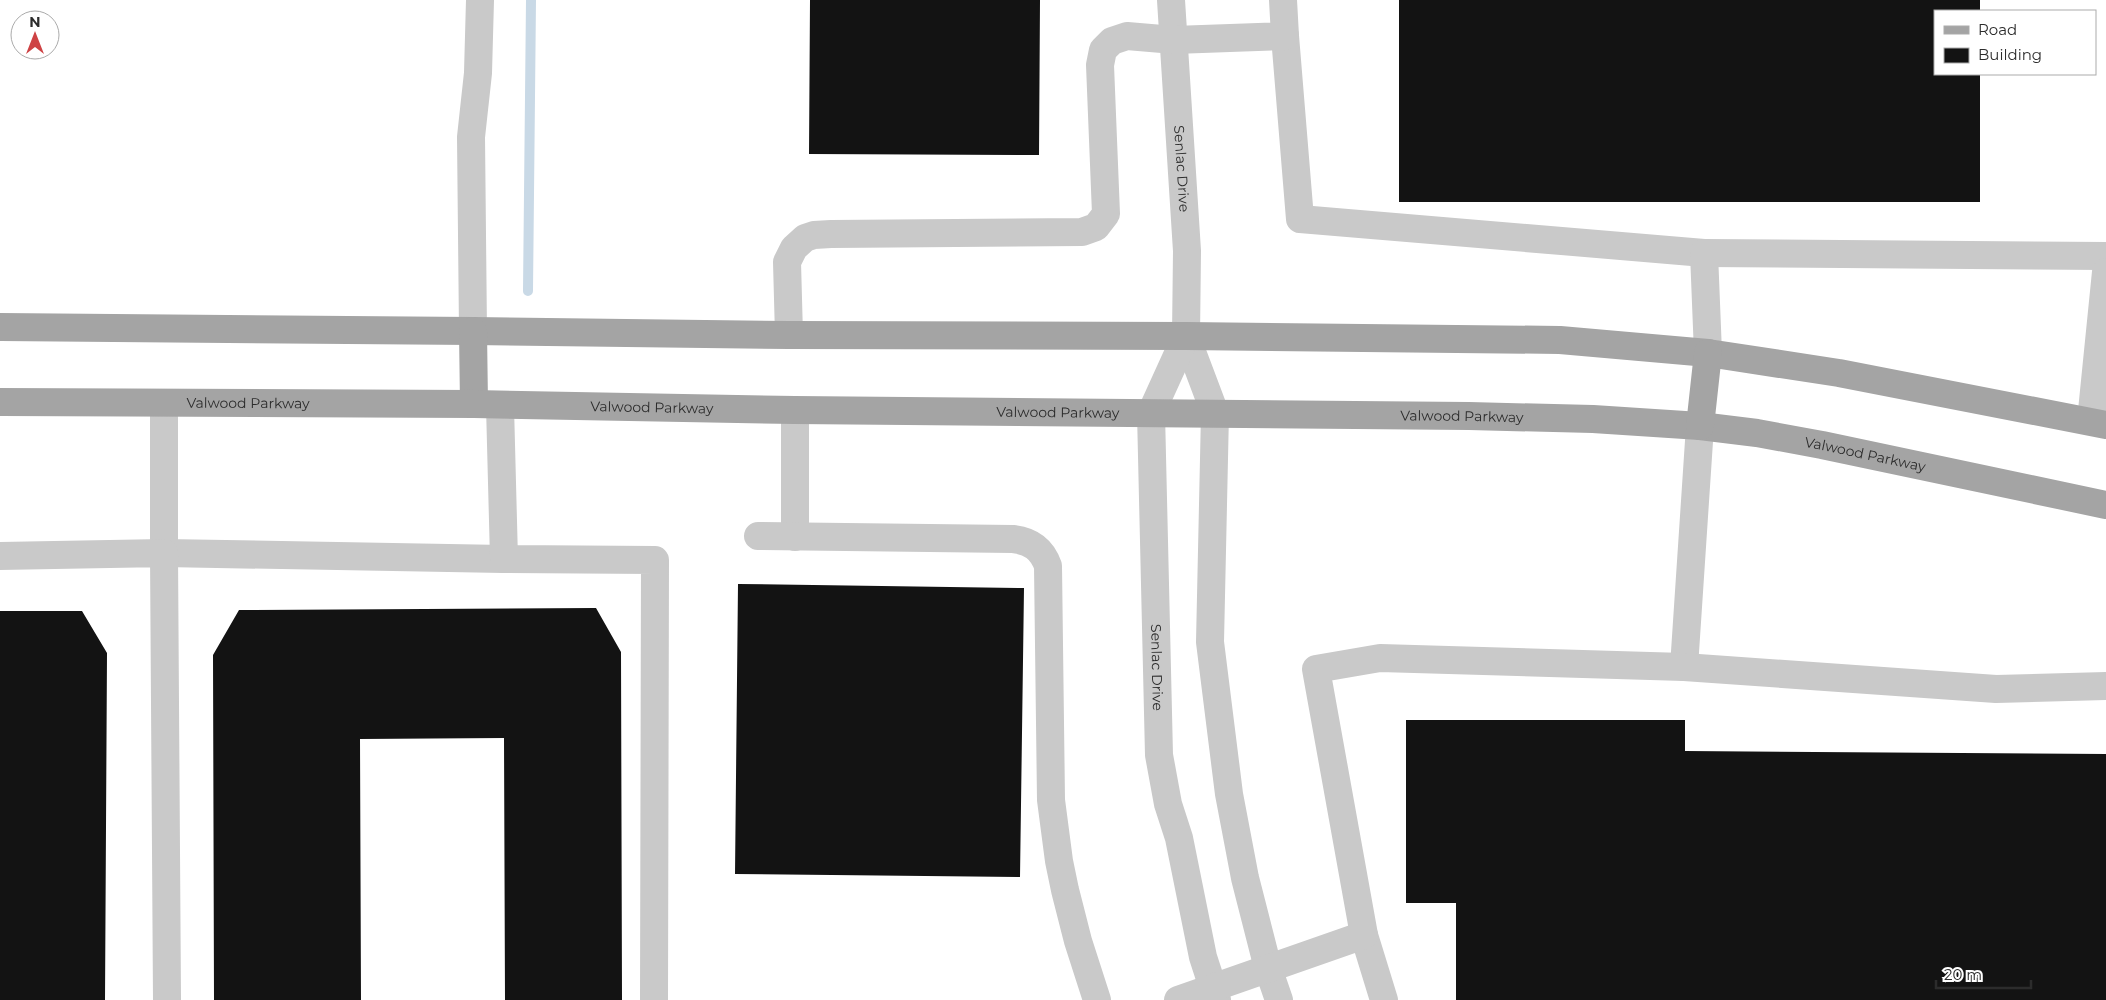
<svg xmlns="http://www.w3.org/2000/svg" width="2106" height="1000" font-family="Montserrat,sans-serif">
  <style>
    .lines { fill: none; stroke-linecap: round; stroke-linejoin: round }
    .stream { stroke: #c9d9e6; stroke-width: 10 }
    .building { fill: #131313 }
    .minor { stroke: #c9c9c9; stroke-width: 28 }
    .major { stroke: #a4a4a4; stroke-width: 28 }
    .labels { text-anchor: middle; stroke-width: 5; stroke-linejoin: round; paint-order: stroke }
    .street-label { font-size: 14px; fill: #2c2c2c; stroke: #fff }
  </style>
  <rect width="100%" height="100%" fill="#fff"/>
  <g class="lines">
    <path class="stream" d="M528,291L531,0"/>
  </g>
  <path class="building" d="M810,0H1040L1039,155L809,154Z
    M1399,0H1980V11H1935V74H1980V202H1399Z
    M738,584L1024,588L1020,877L735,874Z
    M596,608L621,652L622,1000H505L504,738L360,739L361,1000H214L213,655L239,610Z
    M0,611H82L107,653L105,1000H0Z
    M1406,720H1685V751L2106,754V1000H1456V903H1406Z"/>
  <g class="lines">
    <g class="minor">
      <path id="s1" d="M1171,0L1187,251L1186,336L1215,413L1210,642L1229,794L1245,878L1268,968L1279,1000"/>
      <path d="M1285,36L1300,219L1704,253L1708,353"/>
      <path d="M1704,253L2106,256"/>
      <path d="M473,331L471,137L478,73L480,0"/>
      <path d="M789,335L787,262L794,248L805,238L814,235L831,234L1082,232L1096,227L1106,214L1100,65L1103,50L1112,41L1127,36L1174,40L1285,36L1283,0"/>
      <path id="s2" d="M1186,336L1151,413L1159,755L1168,804L1179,838L1203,957L1217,1000"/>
      <path d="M164,404V553L504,559"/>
      <path d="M500,406L504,559L655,560L654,1000"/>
      <path d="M795,410V537"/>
      <path d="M2091,421L2106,272"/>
      <path d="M758,536L1013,539C1031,541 1042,549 1048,566L1051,800L1059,861L1065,890L1078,941L1097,1000"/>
      <path d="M0,556L164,553L167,1000"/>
      <path d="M1684,667L1700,426"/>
      <path d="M1364,935L1384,1000"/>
      <path d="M1178,1000L1364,935L1316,669L1380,658L1684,667L1996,689L2106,686"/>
    </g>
    <g class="major">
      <path d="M0,327L473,331L789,335L1186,336L1560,340L1708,353L1839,373L2106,425"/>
      <path d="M473,331L474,404"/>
      <path id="s3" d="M0,402L474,404L795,410L1469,416L1593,419L1700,426L1757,433L1822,445L2106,505"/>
      <path d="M1700,426L1708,353"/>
    </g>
  </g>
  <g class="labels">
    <g class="street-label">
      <text dy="5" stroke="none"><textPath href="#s1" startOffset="169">Senlac Drive</textPath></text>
      <text dy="5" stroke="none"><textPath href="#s3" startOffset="248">Valwood Parkway</textPath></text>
      <text dy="5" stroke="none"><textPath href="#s3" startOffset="652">Valwood Parkway</textPath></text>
      <text dy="5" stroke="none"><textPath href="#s3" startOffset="1058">Valwood Parkway</textPath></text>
      <text dy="5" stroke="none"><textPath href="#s3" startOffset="1462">Valwood Parkway</textPath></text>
      <text dy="5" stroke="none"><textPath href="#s3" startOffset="1868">Valwood Parkway</textPath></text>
      <text dy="5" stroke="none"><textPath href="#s2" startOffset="339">Senlac Drive</textPath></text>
    </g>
  </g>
  <rect x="1934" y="10" width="162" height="65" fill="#ffffff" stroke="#ababab"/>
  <rect x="1944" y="26" width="25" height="8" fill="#a4a4a4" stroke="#ababab"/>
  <text x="1978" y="35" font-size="15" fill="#2c2c2c">Road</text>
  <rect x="1944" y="48" width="25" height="15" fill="#131313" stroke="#ababab"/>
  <text x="1978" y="60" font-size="15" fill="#2c2c2c">Building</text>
  <g transform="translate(35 35)"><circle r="24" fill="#ffffff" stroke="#ababab"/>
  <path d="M0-4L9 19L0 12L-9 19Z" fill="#ce4244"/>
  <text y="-8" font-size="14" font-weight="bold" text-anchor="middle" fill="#2c2c2c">N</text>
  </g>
  <path d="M1936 980v8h95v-8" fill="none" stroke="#2c2c2c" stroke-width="2.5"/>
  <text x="1944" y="980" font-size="15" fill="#2c2c2c" stroke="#ffffff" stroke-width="4" paint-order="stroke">20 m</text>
</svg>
